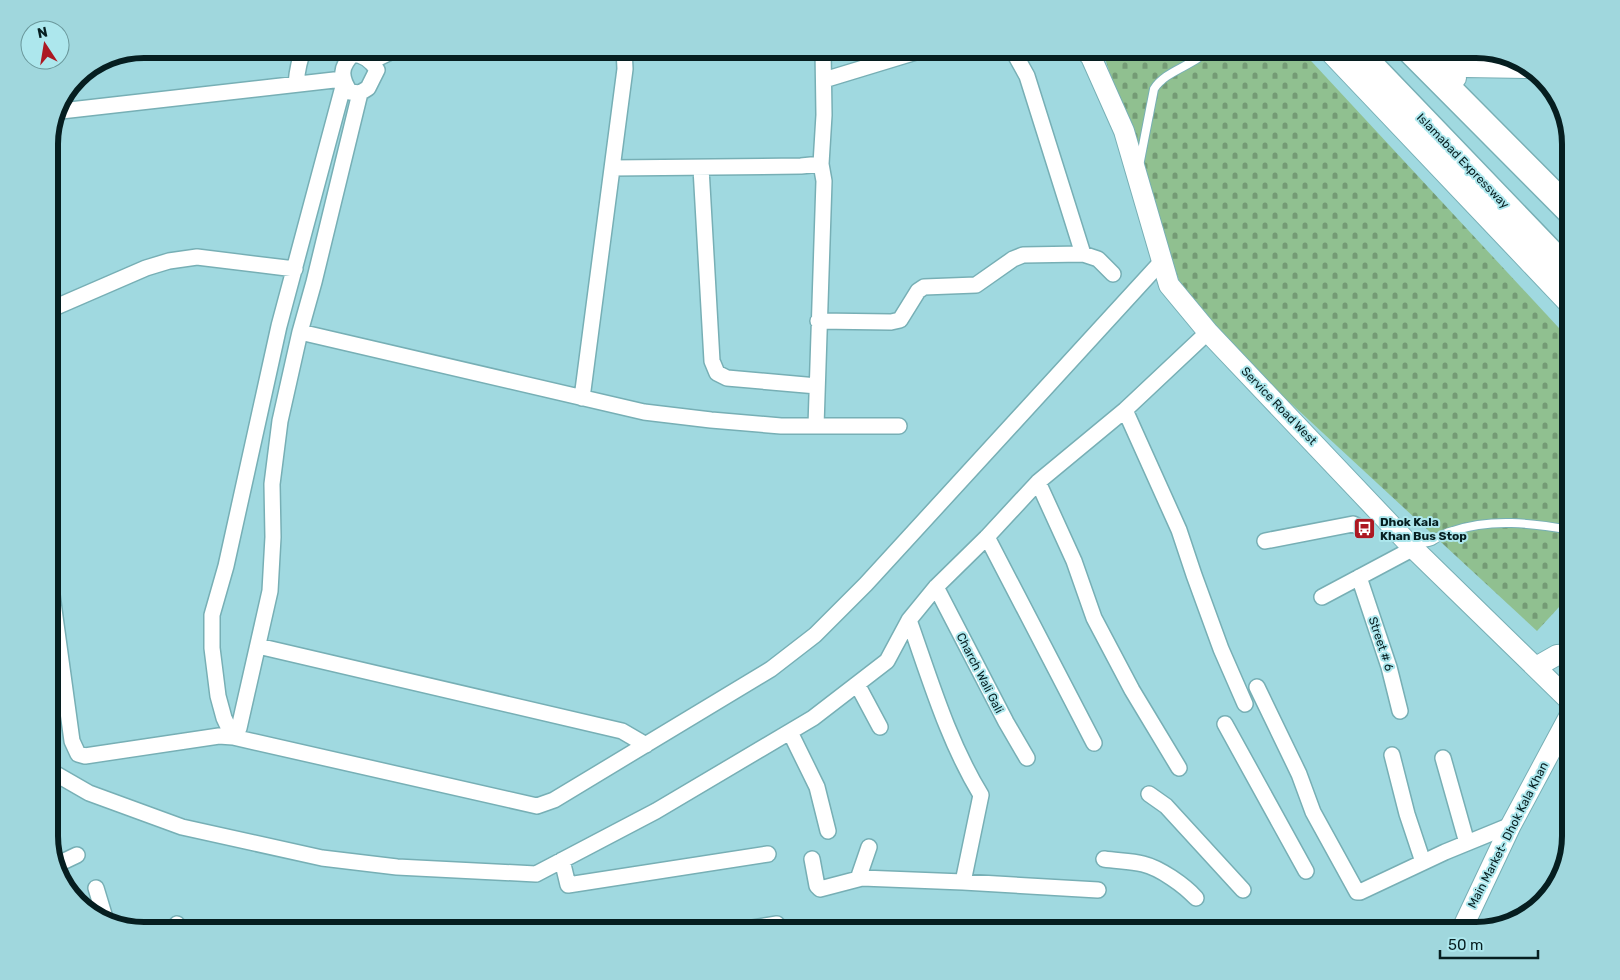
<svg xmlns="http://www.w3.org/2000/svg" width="1620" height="980" font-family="Rubik,sans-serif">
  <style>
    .cemetery { fill: url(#cemetery-stones) }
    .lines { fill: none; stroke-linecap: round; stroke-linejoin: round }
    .lane-casing { stroke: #77afb5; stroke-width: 10 }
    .street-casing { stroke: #77afb5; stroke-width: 18 }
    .secondary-casing { stroke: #77afb5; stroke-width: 22 }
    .highway-casing { stroke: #77afb5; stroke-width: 29 }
    .lane { stroke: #fff; stroke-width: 8 }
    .street { stroke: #fff; stroke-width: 15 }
    .secondary { stroke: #fff; stroke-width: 20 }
    .highway { stroke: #fff; stroke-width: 26 }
    .labels { text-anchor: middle; stroke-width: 4; stroke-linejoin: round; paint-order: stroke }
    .street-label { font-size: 12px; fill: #061e20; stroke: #ade7ed }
    .poi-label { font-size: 12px; font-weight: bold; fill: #061e20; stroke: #ade7ed; text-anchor: start }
    .rim { fill: none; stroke: #061e20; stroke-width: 6 }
  </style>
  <defs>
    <pattern id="cemetery-stones" width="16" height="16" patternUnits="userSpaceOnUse" patternTransform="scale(1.25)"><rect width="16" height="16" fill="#90c090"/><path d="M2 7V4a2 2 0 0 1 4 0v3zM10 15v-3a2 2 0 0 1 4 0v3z" fill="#749b75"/></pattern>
  </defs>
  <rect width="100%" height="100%" fill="#a0d9e0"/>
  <path class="cemetery" d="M1102,49H1300L1571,341V594L1537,631L1189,309L1151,200Z"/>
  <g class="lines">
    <defs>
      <path id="lane" d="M1140,161L1154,89C1163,74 1184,68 1198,58
        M1413,545C1419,544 1426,543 1432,541C1438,537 1445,533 1453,531C1491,518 1532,523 1571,530"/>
      <path id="street" d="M1012,49L1027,76L1083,254
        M353,54C364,55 371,60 377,70L368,88L360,93L350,92C340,77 340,67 353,54Z
        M372,61L397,49
        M824,80L926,49
        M296,84C297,72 299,60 304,49
        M61,111L343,79
        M612,168L801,166L821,164L824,115L823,49
        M701,168L712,361L717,373L727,378L817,386
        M49,310L146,268L169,261L197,257L295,269
        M818,321L891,322L900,320L918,291L924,287L976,285L1013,259L1023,255L1083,254L1098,259L1113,274
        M300,332L644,412L711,420L781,426H899
        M582,398L625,69L624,49
        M1125,410L1179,530L1194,575L1221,649L1245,704
        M816,426L824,181L821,164
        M1038,482L1074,561L1094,618L1132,690L1179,768
        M987,537L1094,743
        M1265,541L1353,524L1364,529
        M49,573L72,741L78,754L85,756L219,736L233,737L537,806L554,800L771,669L815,635L866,584L1162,261
        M1359,577L1389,667L1400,711
        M936,587L1006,722L1027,758
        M1322,597L1414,548
        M909,620C930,679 948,741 981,795L963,882
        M258,646L622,731L646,745
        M857,684L880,727
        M1257,687L1299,774L1313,812L1357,892H1360L1445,852L1511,825
        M1225,724L1306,871
        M790,732L817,787L828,831
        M233,737L224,718L218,696L212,648V615L226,566L279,326L344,83
        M233,737L239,728L270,591L273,537L272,484L280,421L300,332L314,282L360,93
        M1392,755L1407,814L1423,862
        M1443,758L1467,843
        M49,770L89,793L182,827L322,858L397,867L536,874L656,811L813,718L887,661L909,620L936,587L987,537L1038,482L1125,410L1208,332
        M1149,794L1166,806L1243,890
        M812,859L817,886L820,889L862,878L963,882L1098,890
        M1104,859C1117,861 1131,861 1143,864C1160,868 1184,885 1196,898
        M562,860L568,885L768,854
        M56,865L77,855
        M858,879L869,847
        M96,888L106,921
        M177,924L178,931
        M734,931L777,924"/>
      <path id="secondary" d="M1084,49L1091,57L1124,131L1169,285L1208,332L1411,546L1571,702
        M1327,49L1571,306
        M1428,49L1456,78
        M1442,64L1466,67L1531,68
        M1536,667L1557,655L1571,654
        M1461,931L1511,825L1571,713"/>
      <path id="highway" d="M1355,49L1571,274
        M1409,49L1571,212"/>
    </defs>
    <use href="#lane" class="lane-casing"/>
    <use href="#street" class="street-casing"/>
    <use href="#secondary" class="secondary-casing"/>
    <use href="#highway" class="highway-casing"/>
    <use href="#lane" class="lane"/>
    <use href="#street" class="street"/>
    <use href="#secondary" class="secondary"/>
    <use href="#highway" class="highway"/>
  </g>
  <defs>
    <symbol id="bus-square" viewBox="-11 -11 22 22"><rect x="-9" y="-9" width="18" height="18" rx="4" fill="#ac1822" stroke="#ade7ed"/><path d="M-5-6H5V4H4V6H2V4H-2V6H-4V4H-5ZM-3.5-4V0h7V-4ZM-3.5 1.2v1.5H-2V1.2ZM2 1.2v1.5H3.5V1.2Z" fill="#fff"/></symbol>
  </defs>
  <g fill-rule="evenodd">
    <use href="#bus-square" x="1352" y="516" width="25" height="25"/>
  </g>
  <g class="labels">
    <g class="street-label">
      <text transform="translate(1463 161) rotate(46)" y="4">Islamabad Expressway</text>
      <text transform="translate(1279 406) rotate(46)" y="4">Service Road West</text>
      <text transform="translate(1381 644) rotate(72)" y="4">Street # 6</text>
      <text transform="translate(980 673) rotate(63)" y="4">Charch Wali Gali</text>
      <text transform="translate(1508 835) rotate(-63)" y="4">Main Market- Dhok Kala Khan</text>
    </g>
    <g class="poi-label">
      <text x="1380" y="526">Dhok Kala<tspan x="1380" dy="14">Khan Bus Stop</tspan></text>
    </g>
  </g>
  <path d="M0 0H1620V980H0ZM144 58H1476A86 86 0 0 1 1562 144V836A86 86 0 0 1 1476 922H144A86 86 0 0 1 58 836V144A86 86 0 0 1 144 58Z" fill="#a0d7dd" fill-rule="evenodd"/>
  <path class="rim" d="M144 58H1476A86 86 0 0 1 1562 144V836A86 86 0 0 1 1476 922H144A86 86 0 0 1 58 836V144A86 86 0 0 1 144 58Z"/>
  <g transform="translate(45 45) rotate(348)"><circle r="24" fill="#ade7ed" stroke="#6a979b"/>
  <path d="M0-4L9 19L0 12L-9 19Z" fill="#ac1822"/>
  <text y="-8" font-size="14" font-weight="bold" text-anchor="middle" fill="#061e20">N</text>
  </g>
  <path d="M1440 950v8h98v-8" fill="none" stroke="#061e20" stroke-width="2.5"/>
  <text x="1448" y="950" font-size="15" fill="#061e20" stroke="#ade7ed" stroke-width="4" paint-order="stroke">50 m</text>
</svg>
